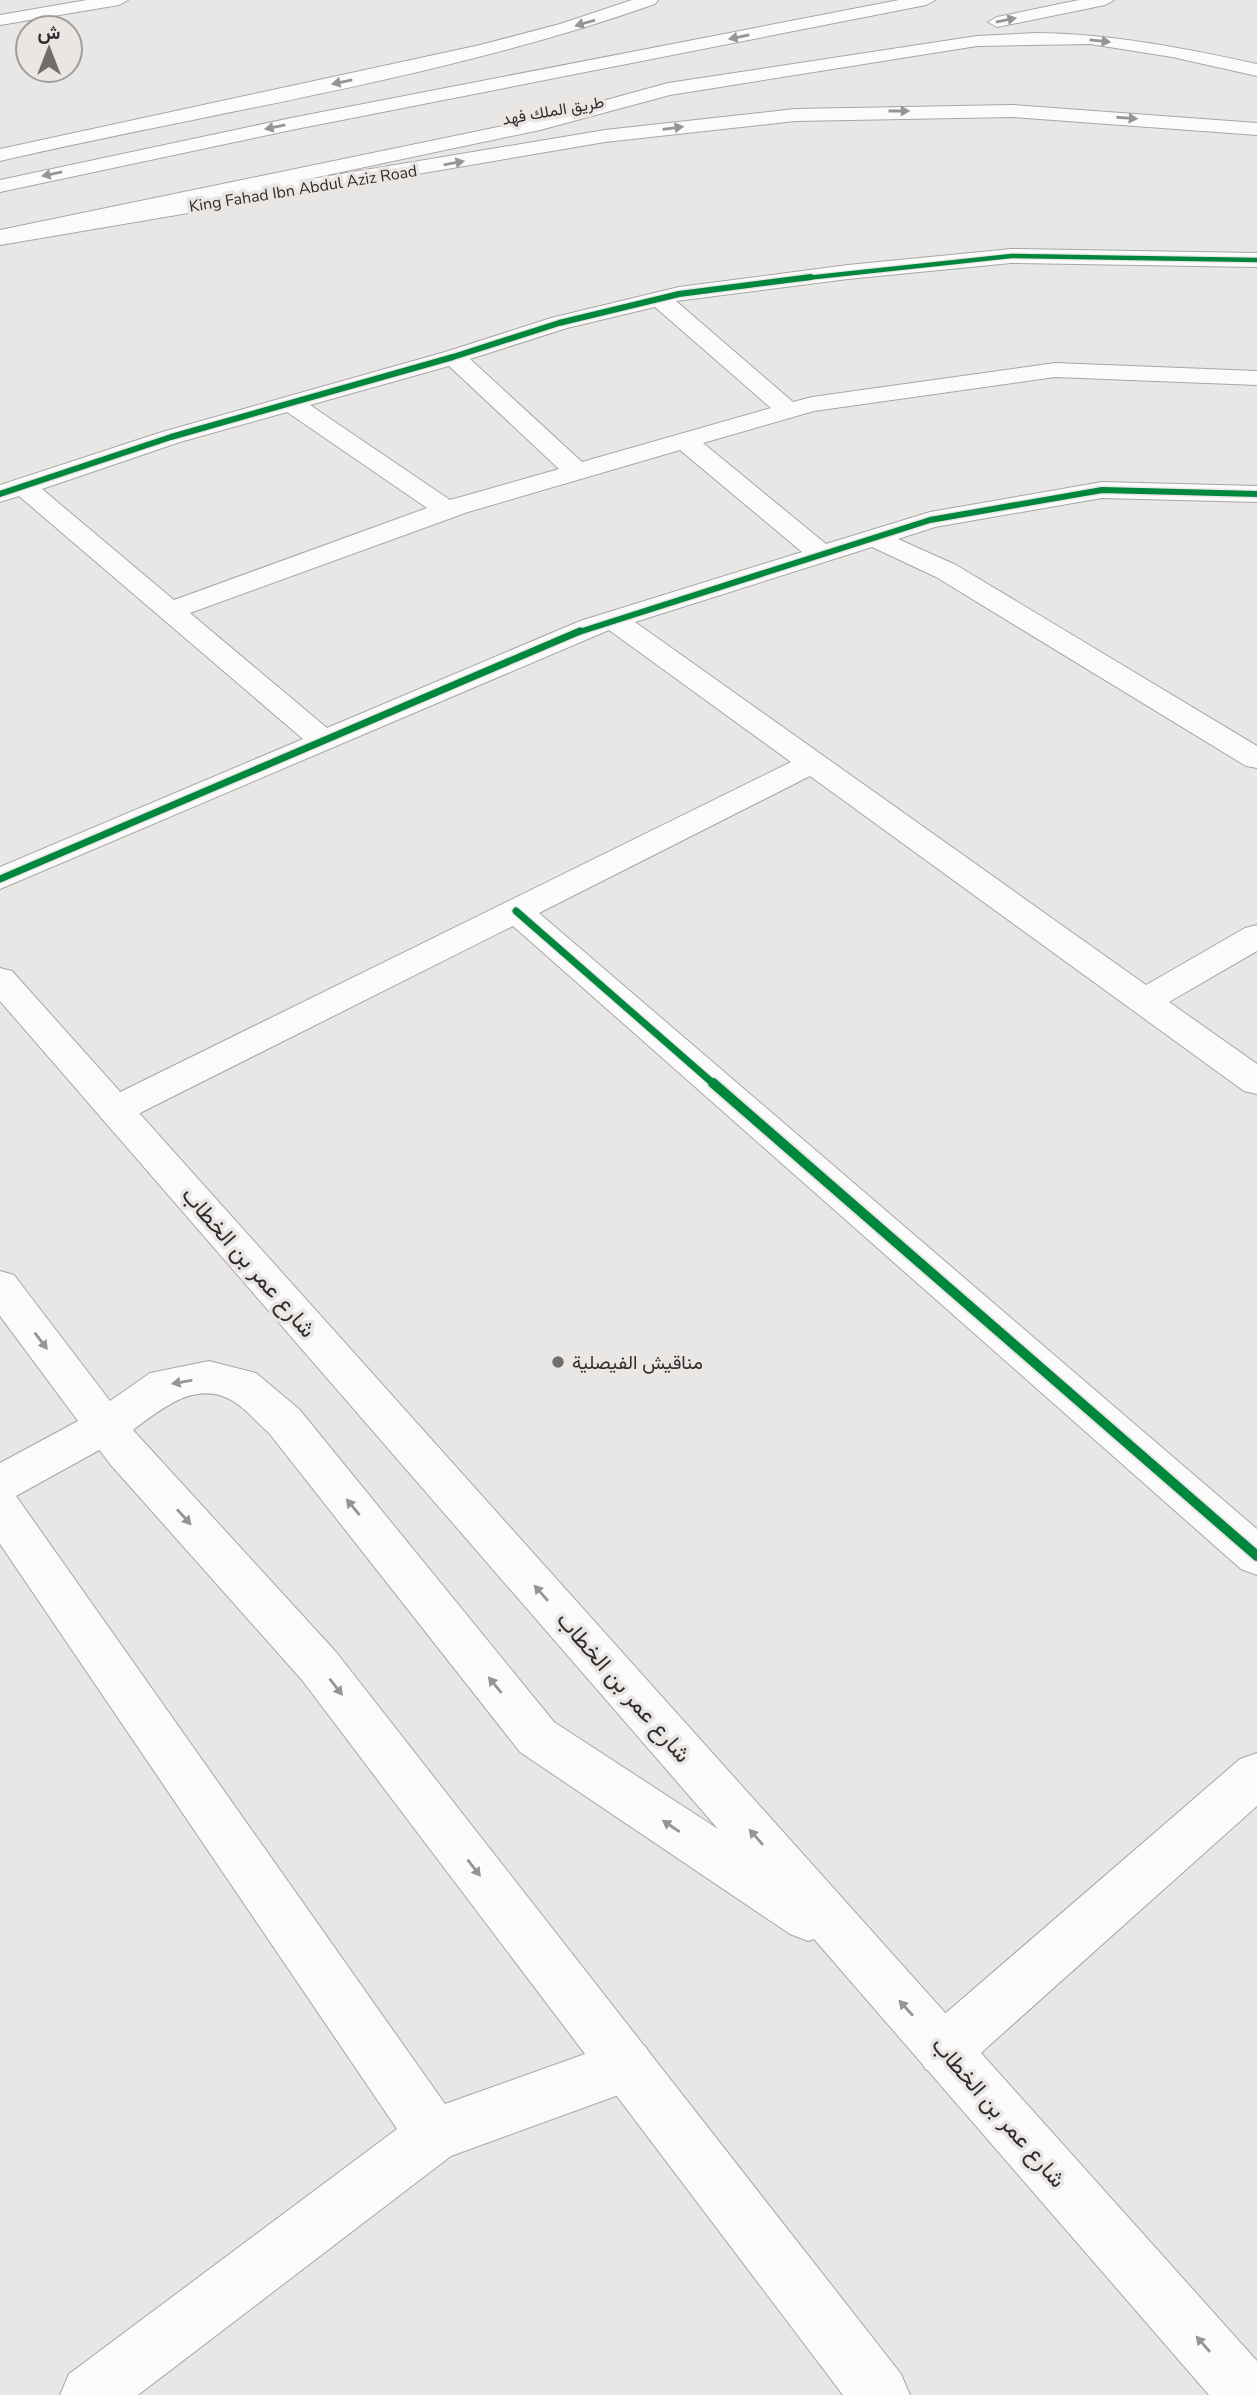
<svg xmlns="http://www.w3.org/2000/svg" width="1257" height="2395" font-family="'Nunito Sans',Vazirmatn,sans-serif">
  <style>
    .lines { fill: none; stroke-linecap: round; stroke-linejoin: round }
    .minor-casing { stroke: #a7a6a5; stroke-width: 2 }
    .major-casing { stroke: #a7a6a5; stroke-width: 2 }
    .highway-casing { stroke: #a7a6a5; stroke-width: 2 }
    .minor { fill: #fcfbfb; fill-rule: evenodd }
    .major { fill: #fcfbfb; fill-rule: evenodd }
    .highway { fill: #fcfbfb; fill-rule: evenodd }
    .cycleway-far3-casing { stroke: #eae6e4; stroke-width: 7 }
    .cycleway-far2-casing { stroke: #eae6e4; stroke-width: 9 }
    .cycleway-far1-casing { stroke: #eae6e4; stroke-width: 10 }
    .cycleway-casing { stroke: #eae6e4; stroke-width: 14 }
    .cycleway-far3 { stroke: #00873e; stroke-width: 4.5 }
    .cycleway-far2 { stroke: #00873e; stroke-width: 6 }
    .cycleway-far1 { stroke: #00873e; stroke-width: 7 }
    .cycleway { stroke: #00873e; stroke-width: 10 }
    .oneway { fill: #969494 }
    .poi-dot { fill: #706e6d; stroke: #eae6e4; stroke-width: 2.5 }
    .labels { text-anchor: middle; stroke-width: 7; stroke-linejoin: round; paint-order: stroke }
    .far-street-label { font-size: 16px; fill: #2f2d2d; stroke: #eae6e4 }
    .poi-label { font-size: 19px; fill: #2f2d2d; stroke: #eae6e4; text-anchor: start }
    .near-street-label { font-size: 23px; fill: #2f2d2d; stroke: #eae6e4 }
  </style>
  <rect width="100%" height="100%" fill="#e9e7e5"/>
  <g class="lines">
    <defs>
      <path id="minor" d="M87,0H128L119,5L0,25V15Z
        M1011,249L1257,253V267L1011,263L848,279L676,301L793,402L812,397L1055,363L1257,371V385L1055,377L814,411L703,443L826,544L930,512L1102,482L1257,486V502L1102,498L935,527L898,539L956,565L1257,746V768L1246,766L936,577L872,547L635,622L1146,985L1245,928L1257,925V951L1169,1002L1257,1064V1094L1244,1091L810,776L539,913L1257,1529V1575L1241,1569L513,926L128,1119L115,1123L102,1119L97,1110L102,1101L791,762L609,630L0,889V867L303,739L19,496L0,502V485L162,432L445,352L551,318L679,287L848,265ZM655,307L771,408L582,462L470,359L567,328ZM449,366L559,469L450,500L310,405ZM287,412L427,508L174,600L42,489L180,442ZM680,450L802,552L580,621L327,728L190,613L468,512Z
        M106,1409L121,1414L127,1426L121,1438L16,1496L445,2104L627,2039L646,2047L654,2066L646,2085L451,2156L138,2395H60L69,2374L397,2129L0,1544V1463L91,1414Z
        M1257,1753V1806L963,2069L944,2077L925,2069L917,2050L925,2031L1240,1759Z"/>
      <path id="major" d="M632,0H658L655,4C446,78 217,111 0,161V149L480,45L560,24Z
        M1013,105L1257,123V135L1013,117L795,121L605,142L0,245V231L605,130L795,109Z
        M0,968L12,971L1257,2361V2395H1209L814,1939L808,1941L790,1934L520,1752L269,1433C256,1422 242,1404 227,1398C192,1382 159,1411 133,1430L336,1652L901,2374L910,2395H843L302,1680L110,1464L0,1316V1271L14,1275L110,1401L150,1373L209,1361L256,1373L299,1409L554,1722L718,1829L0,1001Z"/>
      <path id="highway" d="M899,0H935L926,5L291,130L0,192V180L291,118Z
        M1079,0H1114L1105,5L997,27L988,22L997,17Z
        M1037,33C1112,34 1184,48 1257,64V76L1172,57L1090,44L977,46L670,95L540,130L0,244V230L537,119L668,83L977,36Z"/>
    </defs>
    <use href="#minor" class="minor-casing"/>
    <use href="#major" class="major-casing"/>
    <use href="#highway" class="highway-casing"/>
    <use href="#minor" class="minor"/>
    <use href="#major" class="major"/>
    <use href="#highway" class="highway"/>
    <defs>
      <path id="cycleway-far3" d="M797,279L1011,256L1257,260"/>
      <path id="cycleway-far2" d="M0,494L171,437L453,357L559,323L679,294L811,277
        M576,633L930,520L1102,490L1257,494"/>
      <path id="cycleway-far1" d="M0,879L580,631
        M516,911L715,1085"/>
      <path id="cycleway" d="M713,1083L1257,1556"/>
    </defs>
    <use href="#cycleway-far3" class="cycleway-far3-casing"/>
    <use href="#cycleway-far2" class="cycleway-far2-casing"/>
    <use href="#cycleway-far1" class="cycleway-far1-casing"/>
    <use href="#cycleway" class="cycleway-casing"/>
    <use href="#cycleway-far3" class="cycleway-far3"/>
    <use href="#cycleway-far2" class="cycleway-far2"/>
    <use href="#cycleway-far1" class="cycleway-far1"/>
    <use href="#cycleway" class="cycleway"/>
  </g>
  <defs><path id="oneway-solid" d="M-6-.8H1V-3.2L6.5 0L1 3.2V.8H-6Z" transform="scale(1.75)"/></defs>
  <g class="oneway">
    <use href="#oneway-solid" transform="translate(1006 20) rotate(-12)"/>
    <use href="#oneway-solid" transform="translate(585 23) rotate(164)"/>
    <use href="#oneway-solid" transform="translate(739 37) rotate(169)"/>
    <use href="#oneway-solid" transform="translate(1100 41) rotate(6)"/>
    <use href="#oneway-solid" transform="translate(342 82) rotate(169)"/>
    <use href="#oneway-solid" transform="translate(899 111)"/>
    <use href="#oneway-solid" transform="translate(1127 118) rotate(4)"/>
    <use href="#oneway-solid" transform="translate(275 127) rotate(168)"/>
    <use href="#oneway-solid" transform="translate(673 128) rotate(-7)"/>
    <use href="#oneway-solid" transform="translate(454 163) rotate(-10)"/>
    <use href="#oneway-solid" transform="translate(52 174) rotate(168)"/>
    <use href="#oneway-solid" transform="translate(41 1341) rotate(53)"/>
    <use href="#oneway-solid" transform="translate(182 1382) rotate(170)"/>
    <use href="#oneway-solid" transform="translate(353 1507) rotate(-129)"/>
    <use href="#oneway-solid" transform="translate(184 1517) rotate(48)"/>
    <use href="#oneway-solid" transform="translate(541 1593) rotate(-131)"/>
    <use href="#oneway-solid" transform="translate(495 1685) rotate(-129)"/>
    <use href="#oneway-solid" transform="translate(336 1687) rotate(52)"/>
    <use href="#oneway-solid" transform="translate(671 1826) rotate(-146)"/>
    <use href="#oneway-solid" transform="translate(756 1837) rotate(-131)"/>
    <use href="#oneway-solid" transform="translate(474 1868) rotate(52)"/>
    <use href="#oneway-solid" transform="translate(906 2008) rotate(-132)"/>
    <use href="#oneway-solid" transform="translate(1203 2344) rotate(-131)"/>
  </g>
  <circle class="poi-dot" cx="558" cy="1362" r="7"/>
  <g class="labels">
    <g class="far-street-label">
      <text transform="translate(553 110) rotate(-10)" y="6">طريق الملك فهد</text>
      <text transform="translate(303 188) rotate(-9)" y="6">King Fahad Ibn Abdul Aziz Road</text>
    </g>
    <g class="poi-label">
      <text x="572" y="1369">مناقيش الفيصلية</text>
    </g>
    <g class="near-street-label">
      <text transform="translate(249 1262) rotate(49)" y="8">شارع عمر بن الخطاب</text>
      <text transform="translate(624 1687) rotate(49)" y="8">شارع عمر بن الخطاب</text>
      <text transform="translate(999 2112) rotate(49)" y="8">شارع عمر بن الخطاب</text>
    </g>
  </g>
  <g transform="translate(49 49)"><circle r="33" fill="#eae6e4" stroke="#9f9c9b" stroke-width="2"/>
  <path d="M0-5L12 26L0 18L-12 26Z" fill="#706e6d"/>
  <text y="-10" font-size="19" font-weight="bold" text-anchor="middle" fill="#2f2d2d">ش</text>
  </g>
</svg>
